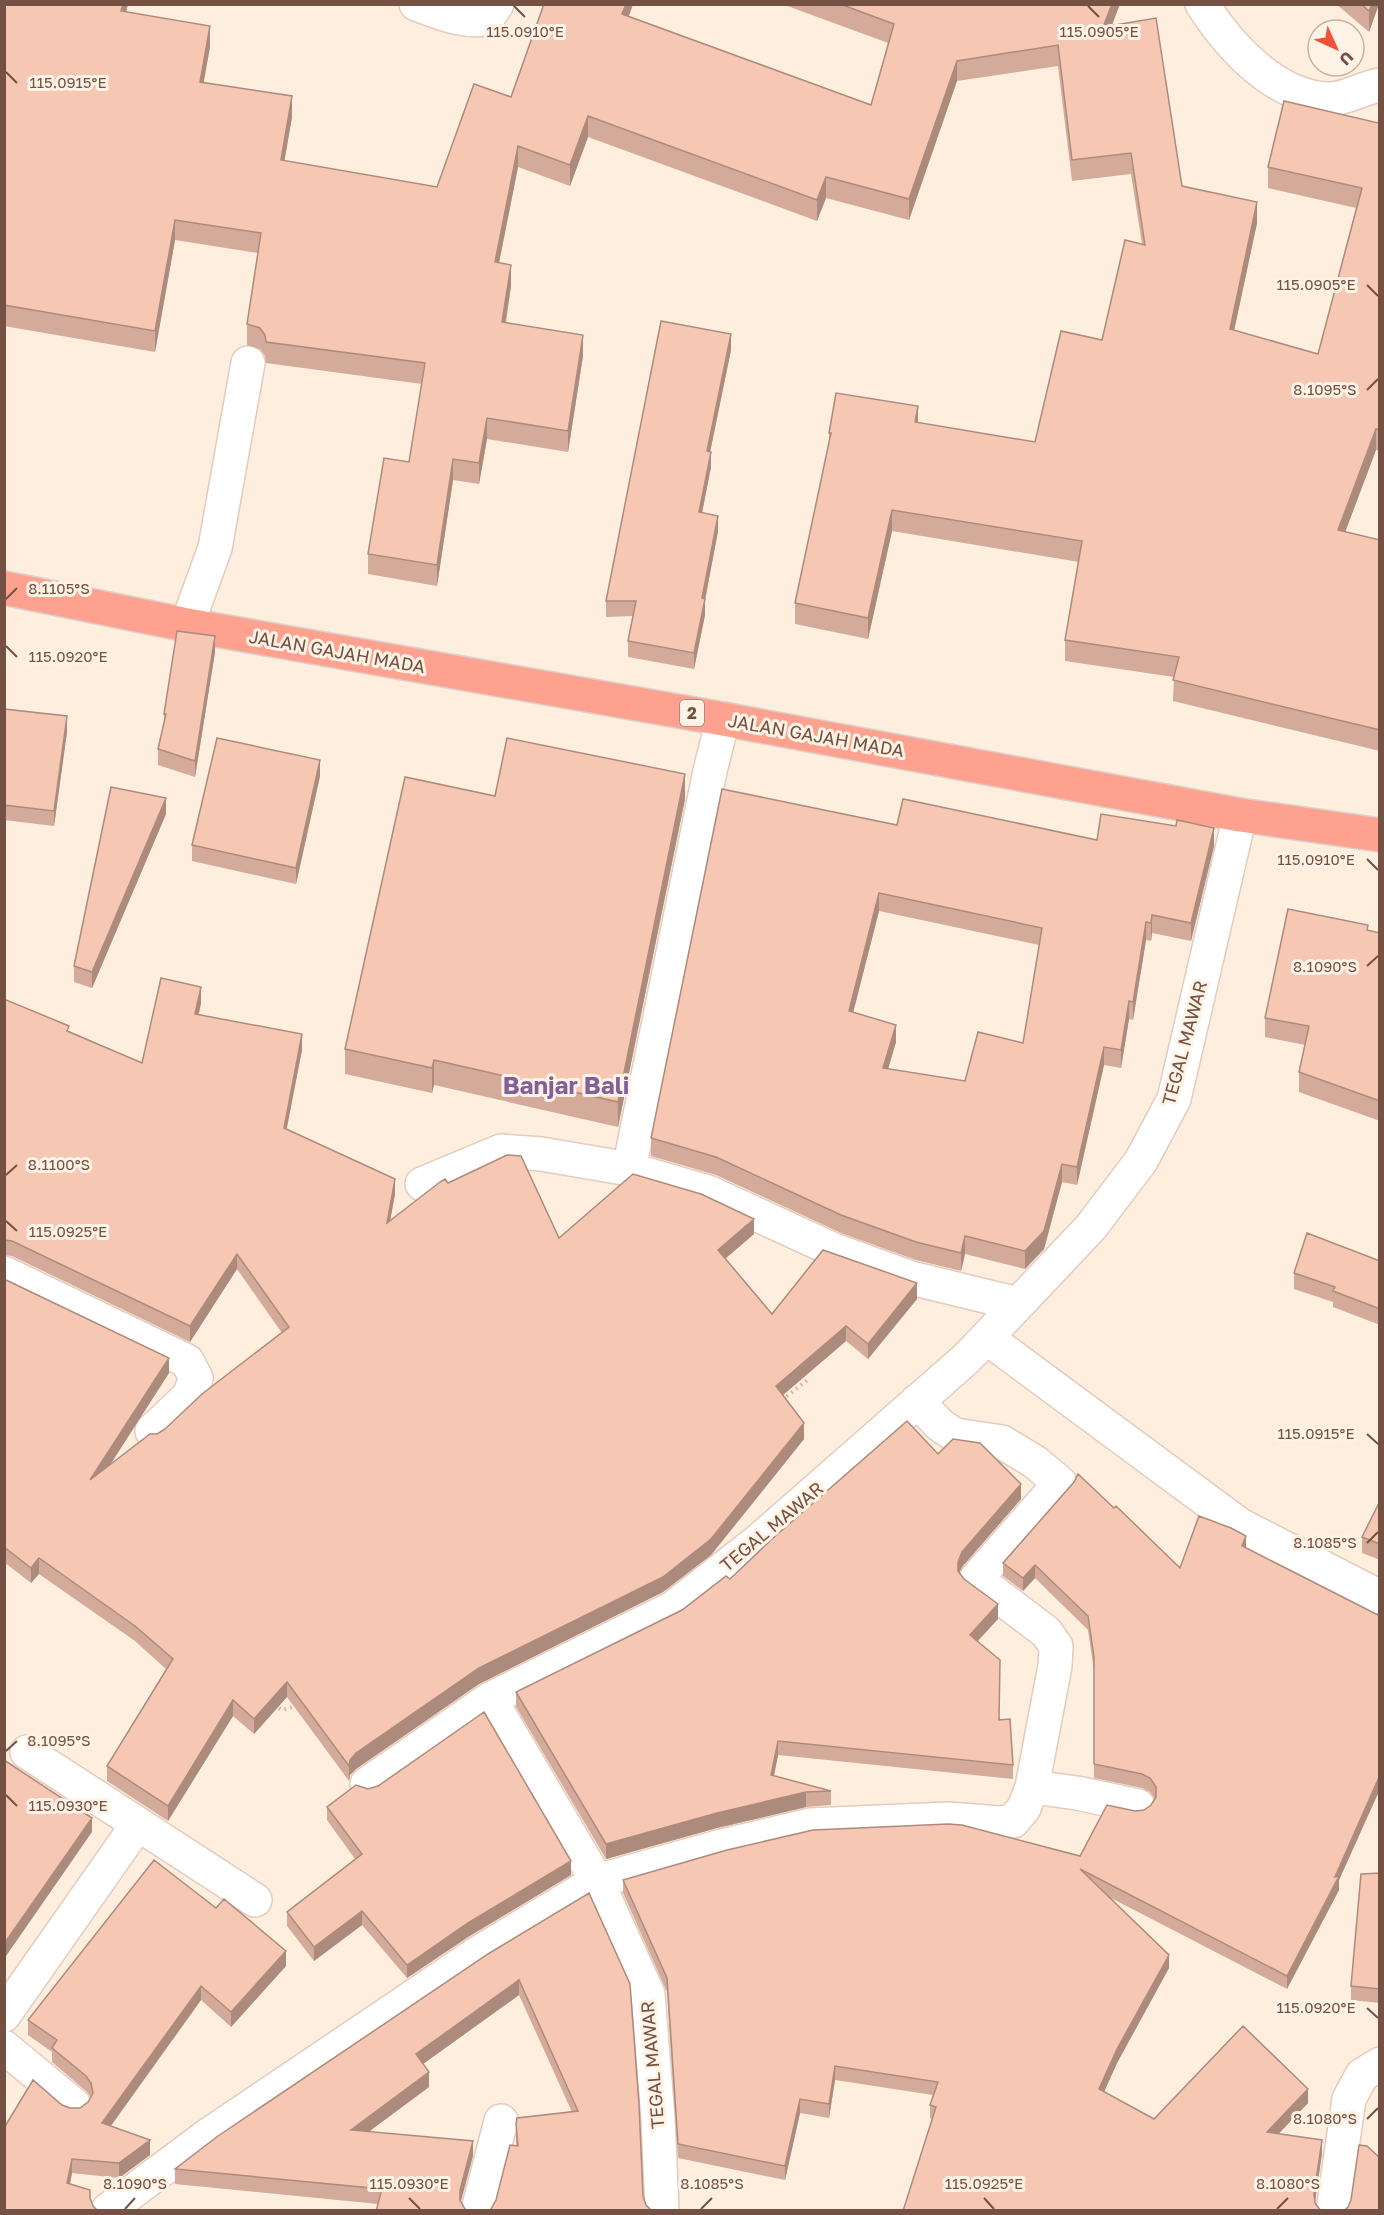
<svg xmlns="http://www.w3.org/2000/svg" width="1384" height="2215" font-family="'Golos Text',sans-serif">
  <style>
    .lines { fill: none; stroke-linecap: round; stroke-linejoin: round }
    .minor-casing { stroke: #e4cbbc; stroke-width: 36 }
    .highway-casing { stroke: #dbd2ce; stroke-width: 36 }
    .path { stroke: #daab97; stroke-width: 4; stroke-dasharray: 1.5 4.5; stroke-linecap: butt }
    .minor { stroke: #fff; stroke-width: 33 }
    .highway { stroke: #fea28f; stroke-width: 33 }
    .wall { fill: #d4ab9a; fill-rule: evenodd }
    .shaded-wall { fill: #ac8b7d }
    .building { fill: #f6c7b3; stroke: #ac8b7d; stroke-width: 1.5; fill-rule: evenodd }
    .ticks { fill: none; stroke: #755144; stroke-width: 2 }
    .labels { text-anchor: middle; stroke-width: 6; stroke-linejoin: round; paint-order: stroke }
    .shield { fill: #fff3e6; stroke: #9e8275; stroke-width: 1.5 }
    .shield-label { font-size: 16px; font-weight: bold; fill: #755144 }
    .street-label { font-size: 18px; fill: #755144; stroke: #fff3e6 }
    .district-label { font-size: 24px; font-weight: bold; fill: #805f9a; stroke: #fff3e6 }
    .ticks-label { font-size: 15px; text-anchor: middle; fill: #755144; stroke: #fff3e6; stroke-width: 6; stroke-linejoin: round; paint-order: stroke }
  </style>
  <rect width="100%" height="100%" fill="#feeede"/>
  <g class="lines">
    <defs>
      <path id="minor" d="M416,4C439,12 462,23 487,19L497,4
        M1202,4C1229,46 1276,99 1331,99C1347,98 1363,88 1380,85
        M187,625L215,548L248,363
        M629,1169L710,771L723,719
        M422,1184L501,1151L541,1154L629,1169L708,1192L834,1250L911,1278L1018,1304
        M4,1273L187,1361L196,1378L189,1396L152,1431
        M987,1338L1240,1525L1380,1597
        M917,1401L940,1425L955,1435L1002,1442L1035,1462L1060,1483L976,1579L1046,1632L1056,1646L1055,1666L1032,1787
        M490,1699L597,1881L648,1994L658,2118L662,2210
        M27,1752L255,1900
        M367,1784L490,1699L673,1608L757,1542L967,1358L1091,1227L1141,1161L1174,1099L1240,815
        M4,2015L138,1824
        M4,2047L74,2105
        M108,2210L207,2136L478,1953L597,1881L722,1846L810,1825L948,1819L999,1823L1013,1821L1024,1808L1032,1787L1077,1793L1138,1806
        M478,2210L501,2121
        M1333,2210L1349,2099L1362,2075L1380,2064"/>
      <path id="highway" d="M4,588L187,625L723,719L1240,815L1380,835"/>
    </defs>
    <use href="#minor" class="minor-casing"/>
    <use href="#highway" class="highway-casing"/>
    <path class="path" d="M782,1400L810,1378
      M274,1705L282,1710L297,1706"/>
    <use href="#minor" class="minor"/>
    <use href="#highway" class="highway"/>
  </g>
  <path class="wall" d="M4,4H128L126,12L210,47L203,82L292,117L284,161L437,187L511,97L544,4H633L629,16L871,105L888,43L782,4H1120L1112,25L1182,186L1257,223L1234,330L1318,354L1356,208L1268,188V167L1378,123L1380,119V451L1376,450L1345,532L1380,540V751L1173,701L1174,677L1065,661V640L1079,562L892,531L868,639L795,624V603L829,445V433L918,423L1035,442L1102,340L1142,244L1131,174L1072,181L1058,66L957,81L909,220L826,198L817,221L588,137L570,186L518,167L499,263L511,286L506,323L583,356L568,452L487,439L479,484L453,480L437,586L368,574V554L409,462L422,384L266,363L265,356L260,349L247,345V324L258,253L175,240L155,352L4,326Z
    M1336,4H1379L1369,32Z
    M731,350L710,452L711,467L702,513L718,531L705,600V615L694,669L628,657V641L633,616L606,617V601Z
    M215,652L195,777L158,765V749L164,724V714Z
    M4,709L67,732L54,826L4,820Z
    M320,776L296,884L192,861V845Z
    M495,796L685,799L618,1127L434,1085L432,1093L345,1074V1049Z
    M166,814L92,988L74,982V966Z
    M897,825L1097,840L1214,846L1191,941L1152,933L1151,941L1146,940L1133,1020L1129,1019L1121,1068L1104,1065L1077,1185L1062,1182L1044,1249L1025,1269L965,1254L961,1271L916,1260L841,1233L716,1175L651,1156V1138ZM879,911L1039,945L1023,1043L965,1081L888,1069L896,1042L853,1012Z
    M1368,931L1380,933V1121L1299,1092V1072L1305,1045L1265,1037V1018Z
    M4,999L69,1031L142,1063L201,1003L199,1014L302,1050L286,1129L395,1194L390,1220L448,1183L559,1238L754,1234L725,1259L772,1314L917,1299L868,1359L846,1341L783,1395L804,1439L711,1555L663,1592L479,1684L356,1769L350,1775L349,1781L287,1697L254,1734L233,1716L168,1821L107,1781V1766L166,1669L135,1641L39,1574L31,1583L4,1562V1279L169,1373L110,1465L165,1429L282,1333L237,1269L190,1342L12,1256L4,1255Z
    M1380,1261V1325L1333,1307V1302L1294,1289V1273Z
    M938,1454L1021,1499L962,1567L959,1572L998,1619L978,1641L1013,1765V1779L778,1755L774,1776L831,1791V1805L806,1807L717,1828L606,1859L516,1707V1692L682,1610L730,1579Z
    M1380,1501V1560L1362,1553V1537Z
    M1114,1508L1180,1568L1246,1549L1380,1616V1789L1339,1880V1890L1287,1989L1111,1898L1169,1968L1117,2063L1104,2092L1154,2119L1308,2103L1278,2134L1322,2153L1315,2202L933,2119L930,2118V2105L933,2095L835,2080L829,2118L800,2113L785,2180L678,2158L667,1992L623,1893V1880L1080,1856L1135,1811L1144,1810L1151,1805L1155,1799L1150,1792L1142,1788L1094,1778V1671L1088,1630L1035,1578L1023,1591L1003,1576V1563Z
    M327,1807L571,1875L468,1937L407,1978L362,1925L314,1961L287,1926V1912L355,1859L327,1820Z
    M1380,1873V2003L1351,2000V1986Z
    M589,1893L643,2196L646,2205L491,2209L496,2200L516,2146V2124L572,2112L519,1995L423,2064L429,2087L369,2131L473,2156L378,2204L175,2184V2169Z
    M286,1966L231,2027L201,2000L111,2126L150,2155L119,2178L72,2173L70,2184L90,2200L93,2206L4,2211L62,2105L70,2108H80L88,2102L91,2097L86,2091L52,2062V2052L28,2035V2020Z"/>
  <path class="shaded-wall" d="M123,4H128L121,32V11Z
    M626,4H633L622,35V14Z
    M1112,4H1120L1103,48V27Z
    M1372,4H1379L1369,32V11Z
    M210,26V47L200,103V82Z
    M957,61V81L909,220V199Z
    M292,96V117L281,181V160Z
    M588,116V137L570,186V165Z
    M518,146V167L495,283V262Z
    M826,177V198L817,221V200Z
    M1257,202V223L1230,350V329Z
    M175,220V240L155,352V331Z
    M511,265V286L502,343V322Z
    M731,334V350L707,467V451Z
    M583,335V356L568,452V431Z
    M918,406V427L915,422Z
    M487,418V439L479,484V463Z
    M1376,429V450L1338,551V530Z
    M711,452V467L699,528V512Z
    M453,459V480L437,586V565Z
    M892,510V531L868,639V618Z
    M718,516V531L705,600V615L694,669V653L702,598Z
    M215,636V652L195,777V761Z
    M67,716V732L54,826V811Z
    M320,760V776L296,884V868Z
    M685,774V799L618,1127V1102Z
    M166,798V814L92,988V972Z
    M1214,828V846L1191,941V923Z
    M879,893V911L849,1029V1011Z
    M1152,915V933L1151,941V923Z
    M1146,922V940L1133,1020V1002Z
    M201,987V1003L195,1029V1014Z
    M1129,1001V1019L1121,1068V1050Z
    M896,1025V1042L883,1086V1068Z
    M302,1034V1050L284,1143V1128Z
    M1104,1047V1065L1077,1185V1167Z
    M434,1060V1085L432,1093V1068Z
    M1062,1164V1182L1044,1249L1025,1269V1251Z
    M395,1179V1194L387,1238V1223Z
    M754,1219V1234L718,1265V1250Z
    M965,1236V1254L961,1271V1253Z
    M237,1254V1269L190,1342V1326Z
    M917,1283V1299L868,1359V1344Z
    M846,1326V1341L776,1401V1386Z
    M169,1358V1373L90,1496V1480Z
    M804,1423V1439L711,1555L663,1592L479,1684L356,1769L350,1775L349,1781V1766L350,1760L356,1753Z
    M1021,1484V1499L962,1567L958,1576V1562L962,1552Z
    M1246,1536V1549L1242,1546Z
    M39,1558V1574L31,1583V1568Z
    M1035,1565V1578L1023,1591V1578Z
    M998,1604V1619L970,1649V1635Z
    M287,1682V1697L254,1734V1719Z
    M233,1700V1716L168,1821V1806Z
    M778,1741V1755L771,1790V1775Z
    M1380,1775V1789L1339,1880V1890L1287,1989V1976L1335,1877Z
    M806,1792V1807L717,1828L606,1859V1844L717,1813Z
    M92,1818V1832L4,1959V1944Z
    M571,1861V1875L468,1937L407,1978V1965L468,1923Z
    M362,1911V1925L314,1961V1947Z
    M286,1951V1966L231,2027V2012Z
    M1169,1955V1968L1117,2063L1099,2103V2089L1117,2049Z
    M519,1980V1995L416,2069V2054Z
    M201,1986V2000L102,2138V2123Z
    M835,2066V2080L829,2118V2104Z
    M429,2072V2087L351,2145V2130Z
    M1308,2089V2103L1267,2146V2132Z
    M800,2099V2113L785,2180V2166Z
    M150,2140V2155L119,2178V2163Z
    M1322,2140V2153L1314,2208V2194Z
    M473,2141V2156L460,2205V2190Z
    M72,2159V2173L67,2198V2183Z"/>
  <path class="building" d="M4,4H123L121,11L210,26L200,82L292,96L281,160L437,187L474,84L511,97L544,4H626L622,14L871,105L894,24L840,4H1112L1103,27L1156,18L1182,186L1257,202L1230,329L1318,354L1362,188L1268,167L1284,101L1378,123L1380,119V430L1376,429L1338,530L1380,540V730L1173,680L1179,657L1065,640L1082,541L892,510L868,618L795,603L831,433H829L836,393L918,406L915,422L1035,442L1061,331L1102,340L1125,240L1145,245L1131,153L1072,160L1058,45L957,61L909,199L826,177L817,200L588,116L570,165L518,146L495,262L511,265L502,322L583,335L568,431L487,418L479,463L453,459L437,565L368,554L384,458L409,462L425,363L266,342L265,335L260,328L247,324L261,233L175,220L155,331L4,305Z
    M1361,4H1372L1369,11Z
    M661,321L731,334L707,451L711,452L699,512L718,516L702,598L705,599L694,653L628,641L636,601H606Z
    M177,631L215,636L195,761L158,749L166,714H164Z
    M4,709L67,716L54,811L4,805Z
    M217,738L320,760L296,868L192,845Z
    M507,738L685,774L618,1102L434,1060L432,1068L345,1049L405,777L495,796Z
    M111,787L166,798L92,972L74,966Z
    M722,789L897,825L903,799L1097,840L1101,814L1176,826L1177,820L1214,828L1191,923L1152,915L1151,923L1146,922L1133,1002L1129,1001L1121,1050L1104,1047L1077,1167L1062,1164L1044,1231L1025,1251L965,1236L961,1253L916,1242L841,1215L716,1157L651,1138ZM879,893L1042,928L1023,1043L978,1032L965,1081L883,1068L896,1025L849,1011Z
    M1288,909L1368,925L1367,930L1380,933V1101L1299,1072L1309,1026L1265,1018Z
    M161,978L201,987L195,1014L302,1034L284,1128L395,1179L387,1223L440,1182L445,1179L448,1183L507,1155L521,1156L559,1238L633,1174L701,1194L754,1219L718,1250L772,1314L823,1250L917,1283L868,1344L846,1326L776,1386L804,1423L711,1539L663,1577L479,1668L356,1753L350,1760L349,1766L287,1682L254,1719L233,1700L168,1806L107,1766L173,1659L135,1626L39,1558L31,1568L4,1547V1279L169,1358L90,1480L150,1434H157L165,1429L202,1394L289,1327L237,1254L190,1326L12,1241L4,1240V999L69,1026L67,1031L142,1063Z
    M1307,1233L1380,1261V1309L1333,1291L1335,1287L1294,1273Z
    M907,1421L938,1454L953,1439L980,1443L1021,1484L962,1552L958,1562V1571L964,1579L998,1604L970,1635L1000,1660L999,1720L1010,1719L1013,1765L778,1741L771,1775L831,1791L806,1792L717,1813L606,1844L516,1692L682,1610L726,1576L730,1579L772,1539Z
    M1078,1474L1114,1508L1116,1506L1180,1568L1199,1516L1231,1528L1246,1536L1242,1546L1380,1616V1775L1335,1877L1339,1876L1287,1976L1080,1869L1169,1955L1117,2049L1099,2089L1154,2119L1243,2026L1308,2089L1267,2132L1322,2140L1314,2194L1315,2203L1321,2211H903L936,2107L930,2105L938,2082L835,2066L829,2104L800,2099L785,2166L678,2144L667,1978L623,1880L727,1850L813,1830L948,1824L962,1825L1080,1856L1107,1805L1135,1811L1144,1810L1151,1805L1156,1797V1787L1150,1778L1142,1774L1094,1764V1657L1088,1616L1035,1565L1023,1578L1003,1563L1074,1482Z
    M1380,1501V1544L1362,1537Z
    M484,1712L571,1861L468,1923L407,1965L362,1911L314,1947L287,1912L362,1854L327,1807L356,1785L368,1789L378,1786Z
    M4,1760L92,1818L4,1944Z
    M154,1860L216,1908L224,1899L286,1951L231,2012L201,1986L102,2123L150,2140L119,2163L72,2159L67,2183L90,2190V2198L93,2206L98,2211H4V2128L33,2080L62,2105L70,2108H80L88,2102L93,2093L91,2083L86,2076L52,2048L57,2040L28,2020Z
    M1380,1873V1989L1351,1986L1361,1874Z
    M589,1893L630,1984L639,2104L643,2196L646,2205L652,2211H488L491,2209L496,2200L510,2145L518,2146L516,2124L517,2118L578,2111L519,1980L416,2054L429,2072L351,2130L473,2141L460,2190V2200L465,2209L468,2211H376L382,2189L175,2169L218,2136L488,1954Z
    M1359,2145L1367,2146L1380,2158V2211H1344L1348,2207L1351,2200Z"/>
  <path class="ticks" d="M514,6L525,17M1088,6L1099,17M6,72L17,83M1367,285L1378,296M1367,390L1378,379M6,599L17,588M6,646L17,657M1367,859L1378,870M1367,966L1378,956M6,1175L17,1165M6,1221L17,1231M1367,1434L1378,1444M1367,1543L1378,1532M6,1751L17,1741M6,1795L17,1806M1367,2008L1378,2018M1367,2119L1378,2108M409,2198L420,2209M984,2198L994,2209M125,2209L135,2198M701,2209L712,2198M1277,2209L1288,2198"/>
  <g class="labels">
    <rect class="shield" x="680" y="700" width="24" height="26" rx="4.5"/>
    <g class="shield-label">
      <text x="692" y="719">2</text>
    </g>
    <g class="street-label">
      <text transform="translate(337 652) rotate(10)" y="6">JALAN GAJAH MADA</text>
      <text transform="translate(816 736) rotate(10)" y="6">JALAN GAJAH MADA</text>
      <text transform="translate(1185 1043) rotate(-75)" y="6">TEGAL MAWAR</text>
      <text transform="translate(772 1527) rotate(-40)" y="6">TEGAL MAWAR</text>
      <text transform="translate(653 2065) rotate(-95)" y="6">TEGAL MAWAR</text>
    </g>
    <g class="district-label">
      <text x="566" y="1094">Banjar Bali</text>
    </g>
  </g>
  <g class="ticks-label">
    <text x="525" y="37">115.0910°E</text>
    <text x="1099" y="37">115.0905°E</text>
    <text x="68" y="88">115.0915°E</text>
    <text x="1316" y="290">115.0905°E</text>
    <text x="1325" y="395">8.1095°S</text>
    <text x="59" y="594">8.1105°S</text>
    <text x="68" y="662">115.0920°E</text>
    <text x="1316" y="865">115.0910°E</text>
    <text x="1325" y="972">8.1090°S</text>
    <text x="59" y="1170">8.1100°S</text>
    <text x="68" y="1237">115.0925°E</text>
    <text x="1316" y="1439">115.0915°E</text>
    <text x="1325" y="1548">8.1085°S</text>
    <text x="59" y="1746">8.1095°S</text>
    <text x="68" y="1811">115.0930°E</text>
    <text x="1316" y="2013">115.0920°E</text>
    <text x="1325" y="2124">8.1080°S</text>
    <text x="135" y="2189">8.1090°S</text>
    <text x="409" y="2189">115.0930°E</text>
    <text x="712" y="2189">8.1085°S</text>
    <text x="984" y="2189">115.0925°E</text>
    <text x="1288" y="2189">8.1080°S</text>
  </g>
  <rect width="1384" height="2215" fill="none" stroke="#755144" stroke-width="12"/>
  <g transform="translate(1336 48) rotate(135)"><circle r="28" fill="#fff3e6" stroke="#c8b2a5" stroke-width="1.5"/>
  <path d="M0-4.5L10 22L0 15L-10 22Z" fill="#f35038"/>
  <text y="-9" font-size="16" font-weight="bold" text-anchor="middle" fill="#755144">U</text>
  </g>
</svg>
